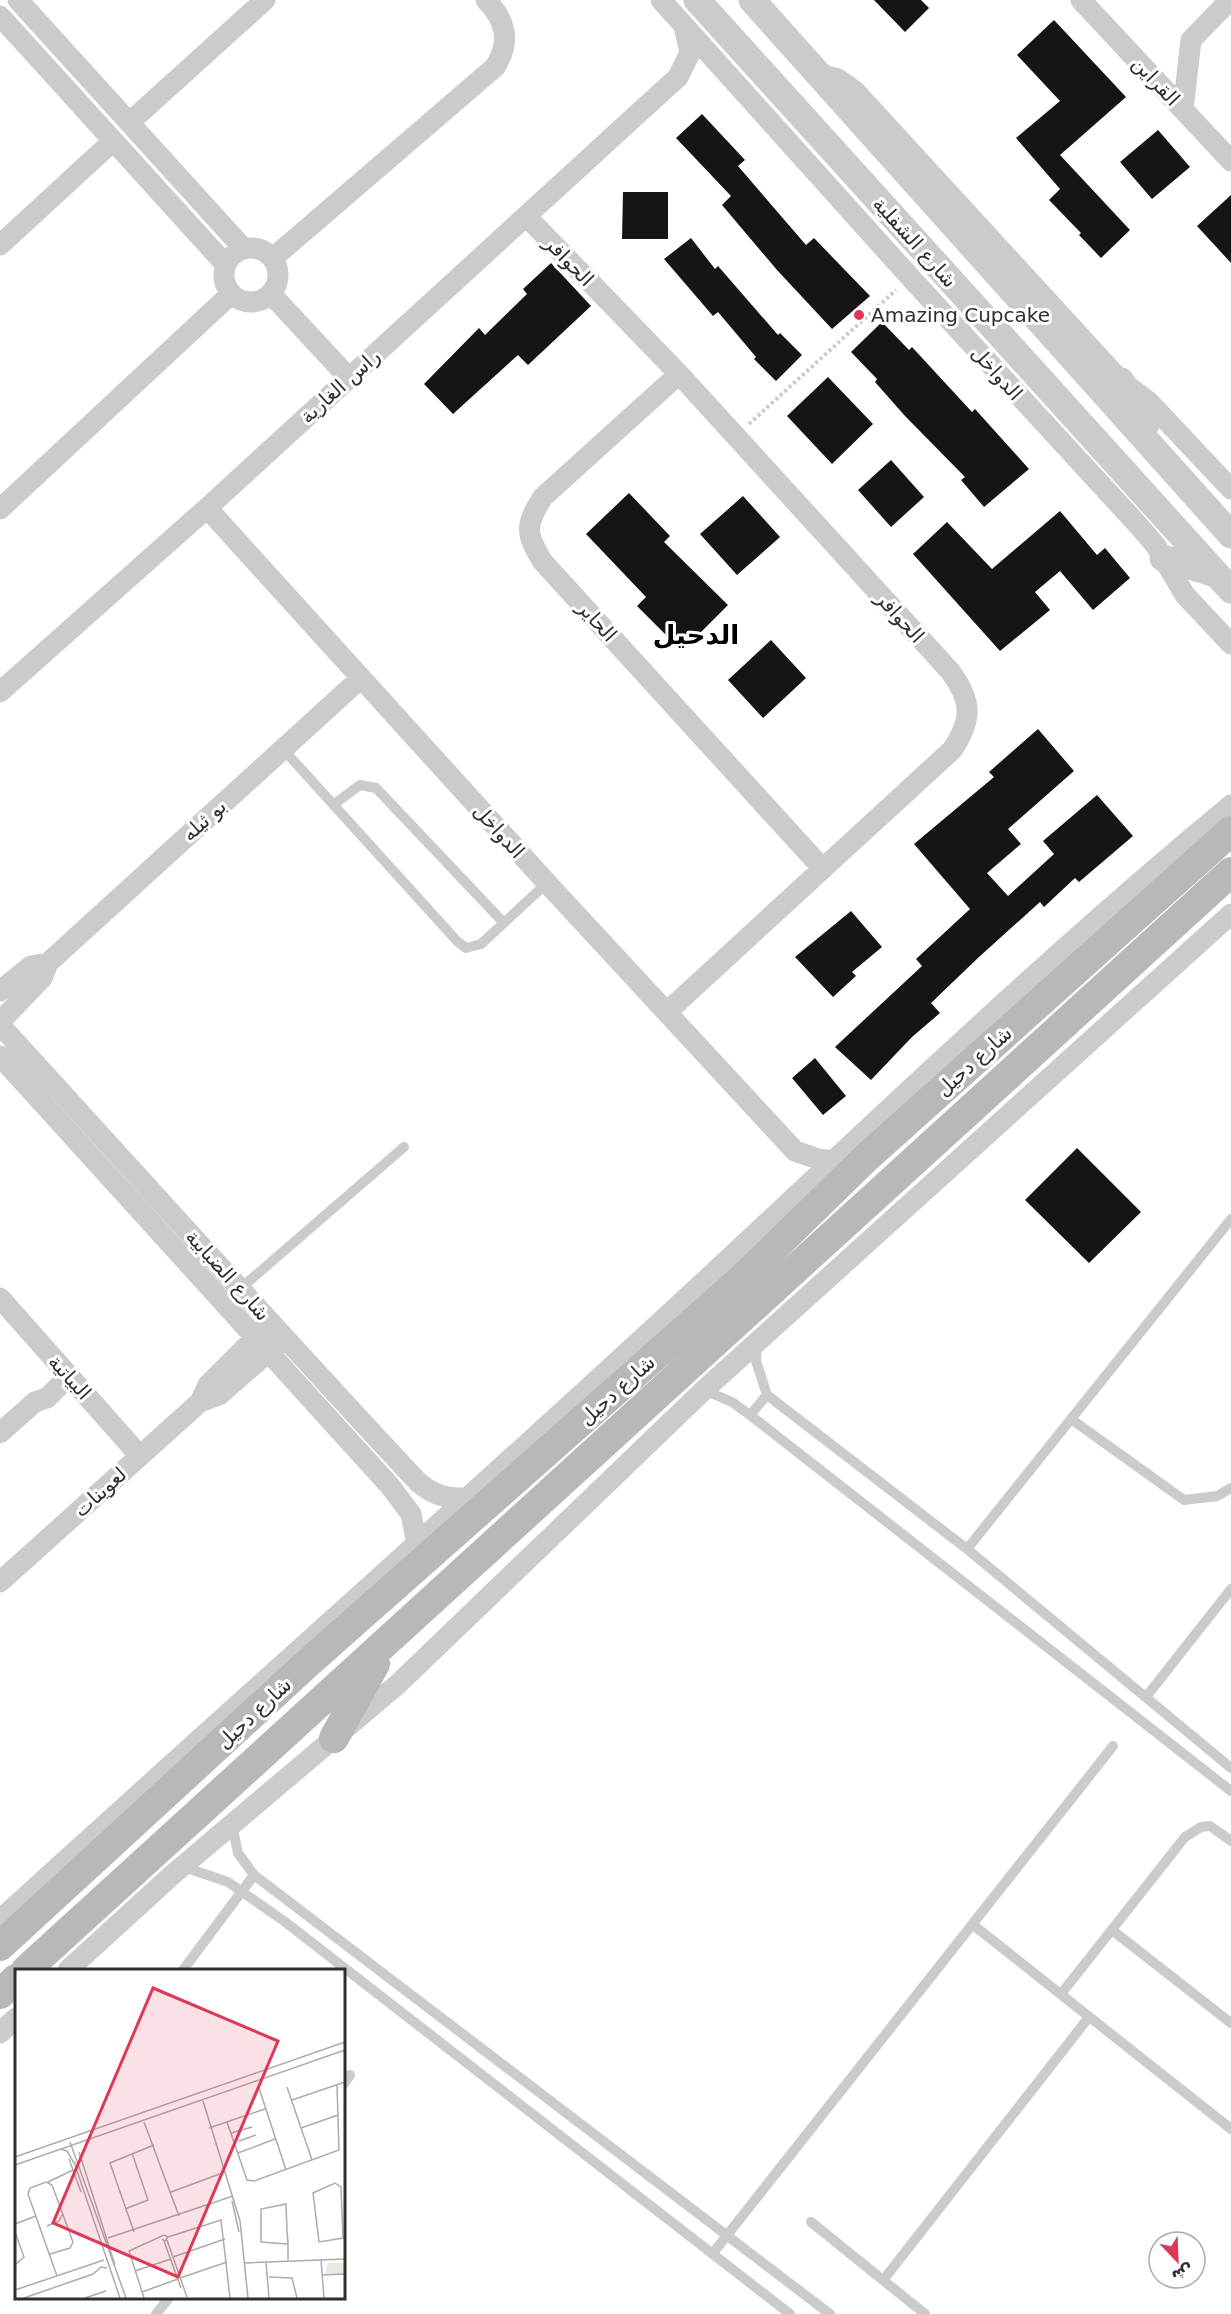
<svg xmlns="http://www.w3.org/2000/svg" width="1231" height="2314" font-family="'DejaVu Sans','Noto Naskh Arabic',sans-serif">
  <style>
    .building { fill: #151515 }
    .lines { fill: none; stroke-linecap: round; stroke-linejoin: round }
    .path { stroke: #cbcbcb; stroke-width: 4; stroke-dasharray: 3 3; stroke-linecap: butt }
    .service { stroke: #cbcbcb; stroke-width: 10 }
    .minor { stroke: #cbcbcb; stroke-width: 21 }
    .tertiary { stroke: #cbcbcb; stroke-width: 27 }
    .secondary { stroke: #b8b8b8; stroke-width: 30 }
    .poi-dot { fill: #dd3957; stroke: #fff; stroke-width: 2 }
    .labels { text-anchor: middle; stroke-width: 6; stroke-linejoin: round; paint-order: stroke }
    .street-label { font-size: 20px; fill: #2e2e2e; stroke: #fff }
    .poi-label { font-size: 20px; fill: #2e2e2e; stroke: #fff; text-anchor: start }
    .district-label { font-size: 26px; font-weight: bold; fill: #000; stroke: #fff }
    .inset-road { fill: none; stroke: #ababab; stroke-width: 1.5 }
    .view { fill: #dd3957; fill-opacity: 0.15; stroke: #dd3957; stroke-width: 3 }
    .inset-edge { fill: none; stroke: #2e2e2e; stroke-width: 3 }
  </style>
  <rect width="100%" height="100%" fill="#fff"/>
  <path class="building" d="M874,0H921L929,8L905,32Z
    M1054,20L1126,97L1060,155L1130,230L1101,258L1079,235L1081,233L1049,200L1060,189L1016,138L1060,101L1017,55Z
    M702,114L745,160L738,166L806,245L814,238L870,296L832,329L777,270L722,205L731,196L676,138Z
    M1158,130L1190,167L1152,199L1120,162Z
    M623,192H668V239H622Z
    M1231,195V263L1197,226Z
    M691,238L715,269L718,266L778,335L780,333L802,355L776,381L754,359L756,357L718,312L713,316L664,259Z
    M551,263L591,306L528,365L518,355L453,414L424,384L479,328L485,335L527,294L523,289Z
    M882,322L909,350L912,347L972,412L975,409L1029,469L984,507L961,480L965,477L905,416L875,382L877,379L851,352Z
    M828,377L873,424L832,464L787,416Z
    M891,460L924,497L891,527L858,490Z
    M629,493L670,536L664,542L728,605L682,651L637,606L646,597L586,534Z
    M743,496L780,537L737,575L700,534Z
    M1060,511L1097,555L1105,548L1130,578L1093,610L1060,571L1035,592L1050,610L1000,651L913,554L947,522L992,569Z
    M771,640L806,678L763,718L728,680Z
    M1038,729L1074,771L1008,829L1021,844L987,873L1008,896L1054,854L1043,841L1097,795L1133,836L1079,882L1075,878L1044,907L1040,902L979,957L931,1003L940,1013L912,1037L871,1080L835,1047L922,966L916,959L970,909L914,844L994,777L989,772Z
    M851,911L882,947L852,972L856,976L833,997L795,957Z
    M815,1058L846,1096L823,1115L792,1078Z
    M1077,1148L1141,1212L1089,1263L1025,1200Z"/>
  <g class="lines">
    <path class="path" d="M749,424L896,290"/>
    <path class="service" d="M282,748L457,941L466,948L481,944L547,883
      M333,805L360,785L376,788L504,923
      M241,1288L404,1147
      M757,1345L756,1361L767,1395L967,1549L1231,1768
      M704,1390L732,1402L750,1415L1231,1791
      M750,1415L767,1395
      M1071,1419L1184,1500L1217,1496L1231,1488
      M967,1549L1231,1219
      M1146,1697L1231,1589
      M232,1825L238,1853L254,1875L830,2314
      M184,1867L228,1882L284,1921L790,2314
      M972,1924L1231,2129
      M1112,1930L1231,2023
      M183,1970L254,1875
      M1061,1994L1185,1837L1201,1827L1210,1826L1231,1841
      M344,2084L350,2075
      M811,2222L925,2314
      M713,2253L1113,1746
      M884,2279L1089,2017
      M156,2314L169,2298"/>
    <path class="minor" d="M18,0L244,249
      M661,0L910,277L1138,525L1156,546L1185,595L1231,644
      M1081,0L1231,161
      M0,16L226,265
      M819,74L838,79L855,91L1121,381L1149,402L1231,489
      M1183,110L1191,40L1230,0
      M130,122L265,0
      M527,217L679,374L950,671C972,701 973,719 952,750L668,1011
      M0,245L113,141
      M224 275a27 27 0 1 1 54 0a27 27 0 1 1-54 0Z
      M273,258L495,67C511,42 506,20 486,0
      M271,294L349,378
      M679,374L543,497C525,525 525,533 543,562L823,869
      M207,508L547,883L795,1151L818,1159L834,1161
      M0,509L231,294
      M0,692L207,508L678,77L690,53L684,26
      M0,991L31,966L48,963
      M0,1022L42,978L48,963L361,678
      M0,1025C139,1177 277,1331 418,1482C434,1496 450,1500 471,1497
      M0,1056L390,1486L411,1514L417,1545
      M0,1298L140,1456
      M200,1402L208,1385L264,1329
      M0,1433L35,1402L47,1398L69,1376
      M0,1582L200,1402L219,1395L279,1343
      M0,1920C218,1721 439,1526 656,1326C846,1151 1031,970 1231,805
      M68,1970L171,1876L398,1684L704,1390L1231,914
      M0,2033L16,2018"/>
    <path class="tertiary" d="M697,0L1231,590
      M752,0L1231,535
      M1121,381L1147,423
      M1163,558L1216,574"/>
    <path class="secondary" d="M334,1738L375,1664
      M0,1946L309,1662L743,1278L867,1157L1231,831
      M26,1970L1231,872
      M0,1994L16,1979"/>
  </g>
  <circle class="poi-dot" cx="859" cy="315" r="6"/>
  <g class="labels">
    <g class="street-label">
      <text transform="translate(1156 81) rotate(47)" y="7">القراين</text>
      <text transform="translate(915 242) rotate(48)" y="7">شارع الشفلية</text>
      <text transform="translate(569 261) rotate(46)" y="7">الحوافر</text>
      <text transform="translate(997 373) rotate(48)" y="7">الدواخل</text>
      <text transform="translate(340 386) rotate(-42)" y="7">راس الغارية</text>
      <text transform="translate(900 617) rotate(48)" y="7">الحوافر</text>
      <text transform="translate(597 621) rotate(48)" y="7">الحاير</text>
      <text transform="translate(204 820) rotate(-42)" y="7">بو ثيله</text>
      <text transform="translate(499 831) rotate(48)" y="7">الدواخل</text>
      <text transform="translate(974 1061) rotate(-42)" y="7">شارع دحيل</text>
      <text transform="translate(228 1275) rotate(48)" y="7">شارع الضبابية</text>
      <text transform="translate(70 1377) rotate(48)" y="7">البياتية</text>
      <text transform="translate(617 1390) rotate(-42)" y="7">شارع دحيل</text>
      <text transform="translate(100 1492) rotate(-42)" y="7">لعوينات</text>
      <text transform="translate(254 1713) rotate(-43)" y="7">شارع دحيل</text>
    </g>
    <g class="poi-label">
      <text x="871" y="322">Amazing Cupcake</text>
    </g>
    <g class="district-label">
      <text x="696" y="644">الدحيل</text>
    </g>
  </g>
  <g transform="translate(15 1969)">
    <rect width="330" height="330" fill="#fff"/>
    <path d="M313,294H330V305L313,306L310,304Z" fill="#e6ebdd"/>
    <path class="inset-road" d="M272,118L297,191M244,119L271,201M277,131L330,113M188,132L225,252L233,329M129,153L164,247M212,153L232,211L239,212L324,181L322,116M194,159L250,140M286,159L323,146M216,164L237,158M224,172L241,166M55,173L111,329M45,180L52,182L59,194M64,183L100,296M223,184L260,170M0,188L330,73M54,190L66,223M59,193L105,329M0,196L330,81M33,213L58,201M320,214L326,218L328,269L304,273L298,224ZM156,223L210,203M217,232L224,263M110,240L133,231L117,184M0,255L21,247M32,257L44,252L47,246M0,263L9,288L0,296M119,263L95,194L139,176M153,268L206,251L215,329M93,269L218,227M152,271L172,328M149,272L166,319M273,275L246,273V240L271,235L272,262L273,275V291M35,285L55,279L58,273L37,216L31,213L15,219L13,225L42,307M158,288L210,270M306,291L309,329M251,293L254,329M229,294L330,290M120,302L156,290M307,306L330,305M254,308L277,309L282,329M165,309L212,293M0,321L89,291M127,323L163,310M9,329L78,305L86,298L92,299M70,329L91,322M129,329L114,282L149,266L153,268L150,272L147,270"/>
    <path class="view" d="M138,19L263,72L163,308L38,254Z"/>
    <rect width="330" height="330" class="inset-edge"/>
  </g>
  <g transform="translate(1177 2260) rotate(157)"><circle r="28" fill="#ffffff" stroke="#ababab" stroke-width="1.5"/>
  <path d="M0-4.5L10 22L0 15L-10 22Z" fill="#dd3957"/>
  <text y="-9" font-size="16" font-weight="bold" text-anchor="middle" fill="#2e2e2e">ش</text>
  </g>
</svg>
